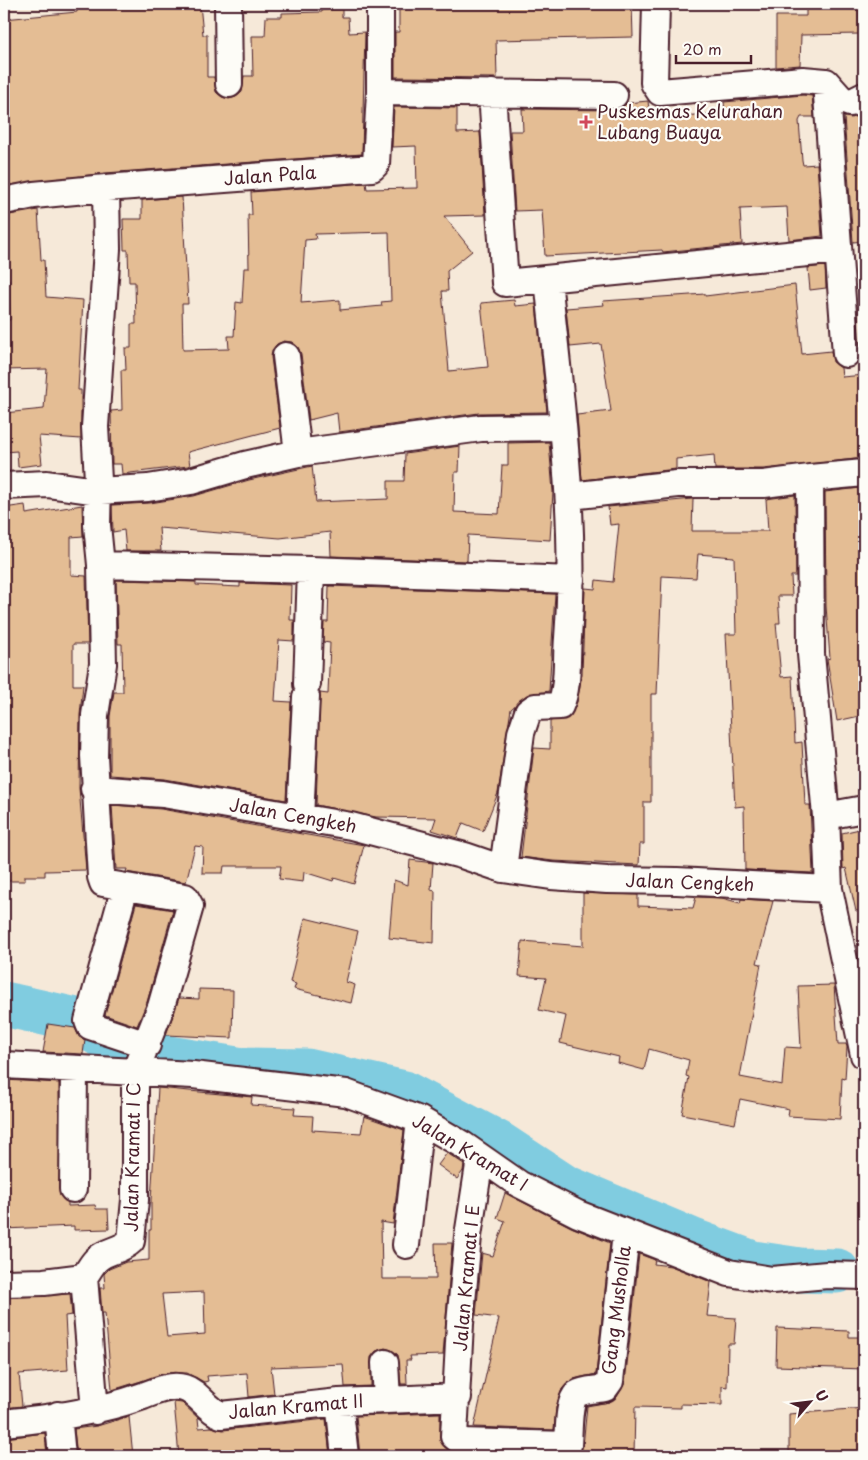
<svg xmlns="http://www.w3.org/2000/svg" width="868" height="1460" font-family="'Playpen Sans',sans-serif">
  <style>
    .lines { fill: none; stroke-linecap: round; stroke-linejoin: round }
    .river { stroke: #80cce0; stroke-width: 45 }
    .building { fill: #e4bd94; stroke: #4a1f2b; fill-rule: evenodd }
    .street-casing { stroke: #4a1f2b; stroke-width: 30 }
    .street { stroke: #fdfcf7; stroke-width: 26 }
    .poi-dot { fill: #d1495b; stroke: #fdfcf7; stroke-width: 2 }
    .labels { text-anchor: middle; stroke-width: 4.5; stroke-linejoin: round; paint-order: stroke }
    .poi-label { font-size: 18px; fill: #4a1f2b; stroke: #fdfcf7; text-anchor: start }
    .street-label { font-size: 18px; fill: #4a1f2b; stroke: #fdfcf7 }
  </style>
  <rect width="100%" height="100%" fill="#f6e9d9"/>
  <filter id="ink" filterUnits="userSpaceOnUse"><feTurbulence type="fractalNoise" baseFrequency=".02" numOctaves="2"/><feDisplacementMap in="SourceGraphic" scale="10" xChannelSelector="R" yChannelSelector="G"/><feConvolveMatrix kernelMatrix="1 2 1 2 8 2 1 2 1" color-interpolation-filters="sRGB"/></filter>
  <g filter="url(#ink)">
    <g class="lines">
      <path class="river" d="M4,1004L76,1020L114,1043L143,1054L243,1070L307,1071L404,1093L498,1143L565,1187L691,1240L753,1263L800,1270L837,1271"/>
    </g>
    <path class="building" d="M77,4H200L203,35H207V77H214L216,92L222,97L229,99L236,97L242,92L244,76H253L252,36H265L266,17H282V13L322,12V10L342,9V17H348L349,33L365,32L362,154L105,173L10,185L4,156V19L77,12Z
      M399,4H632L633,37L496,40L497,78L395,77V32H399Z
      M806,4H859L860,34L801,35L800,65L776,67V16H806Z
      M803,95L812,96L814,117H801L799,121L802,160L803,165L817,164L822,236L789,240L787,207L740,209L742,244L663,252L662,250L545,256L542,210L515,211L510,131H523L522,109L614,110L622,108L627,103L648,101L650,118L725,113L724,102Z
      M394,107L457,108V133L480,132L485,215L444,216L472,251L447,271L448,291H442L449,371L488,367L481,303L514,300L515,306L536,304L547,412L479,413L339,432L337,413L309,420L301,354L298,347L292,342L284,341L277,344L272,350L271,357L280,428L188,452L190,466H188L122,474L121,464H112L111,411L122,410L121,370H126L125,348H131V324H136L135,282H129L128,250H124L123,219H142V200L182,197L188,304H182L183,350L229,349L228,336H234L236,302L242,303L244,268H249L248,215H252L251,192L366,183L367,189L417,188L416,146L392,147ZM389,232L391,301L381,302L382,306L340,310V300L301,303L305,240L316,239L315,234Z
      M864,113V241L853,242L844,117L851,118Z
      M38,210L41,260H44L46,297L83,300L78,390H81V439L39,436L42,464L18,467L17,451L4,452V413L44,409L47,369L4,370V320H10L9,279L4,280V216Z
      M825,266L826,288L810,290L808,268Z
      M795,285L802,354L831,351L833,362L841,368L842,377L864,375V458L763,469H715L714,455L676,459V469L582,480L577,415L611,411L601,344L570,347L566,308L604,305L603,301L705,294V296Z
      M549,442L553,492L550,540L468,535L467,561L331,556L330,532L280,538L159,528L161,551H126L124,530L113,532L112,505L150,503L194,496L249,480L312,466L316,502L388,499V481H404L405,454L460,446L459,472H455L454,512L499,514L502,465H508V443Z
      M861,488L864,501V638H861L864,660V715L837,721L827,659L830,658L826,606L825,492Z
      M795,495L796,576H791L792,596H778L780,623H776L781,677L792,676L795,743L802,742L805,805H810L813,873L745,870L744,806L735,807L726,634H736L734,557L698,554L696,578L662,576L657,694H651V802H644V844H640L639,865L553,861L521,857L534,748L550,749V721L568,718L577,702L582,674L585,588L595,589L596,580L613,582L619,524L610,525L608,507L693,499L692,531H768L766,499Z
      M25,505L26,514L82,505L83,536L71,537V575L86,576L88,644H73V685H83L80,715L79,788L86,870L45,871V876H25V881H4V846H7L10,782H4V508Z
      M116,580L196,582V585L240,587V583L291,585L290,620H294V641L279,640L275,701L291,702L286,800L165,779L110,775V716L114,692H123L122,644H118Z
      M329,586L555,594L549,691L527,695L511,709L498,793L483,831L463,823L457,838L432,830L436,818L376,817L316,805L320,693L328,694L330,643L323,642L324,622H328Z
      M112,805L161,809L364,845L354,884L334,878L333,881L304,872L303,882L279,879L281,866H224L223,873H202L203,847L195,846L186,882L126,872L127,869H116Z
      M864,828V910L856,911L846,868L843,869L842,833Z
      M410,860L433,863L431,890L435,891L434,943L389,938L394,880L408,885Z
      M583,893L638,895V906L693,908L696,897L722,898L740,903L741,899L773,901L757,963L761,964L740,1077L782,1085L785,1047L801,1048L798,986L834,985L838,1044H846L847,1047L845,1079L842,1078L840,1119L788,1116L789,1109L740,1099L735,1124L682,1114L689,1077L686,1076L689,1060L649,1049L644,1070L618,1063L619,1057L560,1043L566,1016L539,1010L546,978L519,976L522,941L583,946Z
      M136,904L173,910L147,1002L137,1026L105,1015Z
      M305,918L358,931L346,982L355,985L351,1003L294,989L296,984L290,982Z
      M199,989L233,990L232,1038L166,1035L179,998L199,999Z
      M48,1024L75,1028L79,1037L85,1040L83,1054L43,1052Z
      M4,1080L59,1083L60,1196L68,1203V1206L95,1205L96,1209H108L109,1229L74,1230V1226L4,1229Z
      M158,1088L252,1097L251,1105L295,1108L294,1115L313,1116L312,1130L361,1133L364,1116L404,1130L393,1224L381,1222L382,1279H436L435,1243H452L443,1355L410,1356L411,1360H406L407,1384H401L398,1355L392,1350L385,1348L376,1351L371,1357V1386L345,1387L343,1364L271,1367L274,1394L249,1397L247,1373L207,1376L208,1381L204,1382L187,1373H167L112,1390L105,1313H102L100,1288H105L104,1274L109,1269L126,1262L149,1260V1230H151V1200ZM204,1292L205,1334L167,1337L162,1294Z
      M447,1153L464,1164L463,1171L457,1179L438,1165Z
      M505,1193L571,1227L610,1243L596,1374L573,1379L562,1389L556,1407L554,1430L474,1427L499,1318L476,1315L482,1253L493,1256L505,1221L497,1218Z
      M639,1254L655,1260L654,1264L671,1266L711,1282L707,1316L736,1318L734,1344H728L727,1387L722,1386V1405L681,1404V1408L635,1407L634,1456H577L583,1446L587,1406L609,1402L617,1397L625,1383Z
      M70,1294L72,1315L65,1316L68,1370L19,1374L22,1406L4,1408V1298Z
      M777,1328L849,1331V1337H864V1369L776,1366Z
      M174,1402L182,1403L198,1418L199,1428L212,1427L223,1430L326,1419L330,1456H179Z
      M864,1408V1456H789V1414Z
      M440,1413V1441L451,1453L458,1456H360L356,1416Z
      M127,1417H129L133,1456H77L74,1429L97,1426Z
      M45,1433L47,1456H4V1438Z"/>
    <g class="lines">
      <defs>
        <path id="street" d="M228,4L229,84
          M656,4L654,83L660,92L803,80L826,82L842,100L850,103L864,96
          M826,82L846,354
          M380,92L614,95
          M492,93L505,283L838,250
          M4,201L34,195L106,188L372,168L376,164L380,92V4
          M286,356L298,453
          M864,473L810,478L811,654L826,816L829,889L864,1055
          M4,486L47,484L97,491L148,488L191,481L245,465L298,453L481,428L563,427
          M570,496L677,484H764L810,478
          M101,565L311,570L307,684
          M311,570L571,580
          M94,789L163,794L351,826L465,856L503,869L551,876L607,880L677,881L829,889
          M826,816L864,809
          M300,818L306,697
          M503,869L521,733L528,712L535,707L560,706C569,686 566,659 568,638C577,518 560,398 548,279
          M125,887L88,1021L90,1026L147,1045
          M4,1065L193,1075L346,1093L420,1120L463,1145L519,1184L578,1214L729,1273L772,1280L827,1275L864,1276
          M480,1159L468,1236L460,1324L454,1436L461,1442L568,1445
          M73,1189L74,1070
          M406,1245L420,1120
          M84,1277C88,1272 91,1265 96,1260C106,1250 121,1251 131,1241L135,1200V1072L161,1007L190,906L185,897L103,883L101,877L94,756L95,715L103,664L101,565L97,525L98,480L95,427L107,249L106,188
          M4,1283L44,1282L84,1277L95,1411
          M385,1363L387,1400
          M339,1402L345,1456
          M58,1415L62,1456
          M4,1423C52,1418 98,1412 143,1396C156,1391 171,1384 184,1388C198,1392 206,1409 221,1415L339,1402L458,1397
          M568,1445C569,1434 568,1401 577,1394C585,1389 597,1390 605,1388L610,1381L626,1233"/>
      </defs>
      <use href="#street" class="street-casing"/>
      <use href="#street" class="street"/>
    </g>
  </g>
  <path class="poi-dot" d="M583.5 114.5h5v5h5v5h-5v5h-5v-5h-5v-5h5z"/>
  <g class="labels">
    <g class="poi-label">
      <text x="597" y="118">Puskesmas Kelurahan<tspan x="597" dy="21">Lubang Buaya</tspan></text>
    </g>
    <g class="street-label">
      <text transform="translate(270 176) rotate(-4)" y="6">Jalan Pala</text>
      <text transform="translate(293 816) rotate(10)" y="6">Jalan Cengkeh</text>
      <text transform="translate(690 883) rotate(2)" y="6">Jalan Cengkeh</text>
      <text transform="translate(470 1153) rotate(31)" y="6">Jalan Kramat I</text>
      <text transform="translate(133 1157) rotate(-89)" y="6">Jalan Kramat I C</text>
      <text transform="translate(467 1278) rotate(-85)" y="6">Jalan Kramat I E</text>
      <text transform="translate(617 1310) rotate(-83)" y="6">Gang Musholla</text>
      <text transform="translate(296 1407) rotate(-5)" y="6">Jalan Kramat II</text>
    </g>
  </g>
  <rect width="868" height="1460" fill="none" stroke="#fdfcf7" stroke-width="20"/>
  <rect x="10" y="10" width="848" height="1440" fill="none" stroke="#4a1f2b" stroke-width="2" filter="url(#ink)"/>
  <g transform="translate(810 1402) rotate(62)" stroke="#fdfcf7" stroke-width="4" paint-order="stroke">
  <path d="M0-4L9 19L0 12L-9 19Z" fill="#4a1f2b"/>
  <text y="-8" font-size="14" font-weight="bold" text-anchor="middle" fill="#4a1f2b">U</text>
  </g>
  <path d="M676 55v8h75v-8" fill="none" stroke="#4a1f2b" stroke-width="2.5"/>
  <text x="683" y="55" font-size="15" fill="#4a1f2b" stroke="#fdfcf7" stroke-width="4" paint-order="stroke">20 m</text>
</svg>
